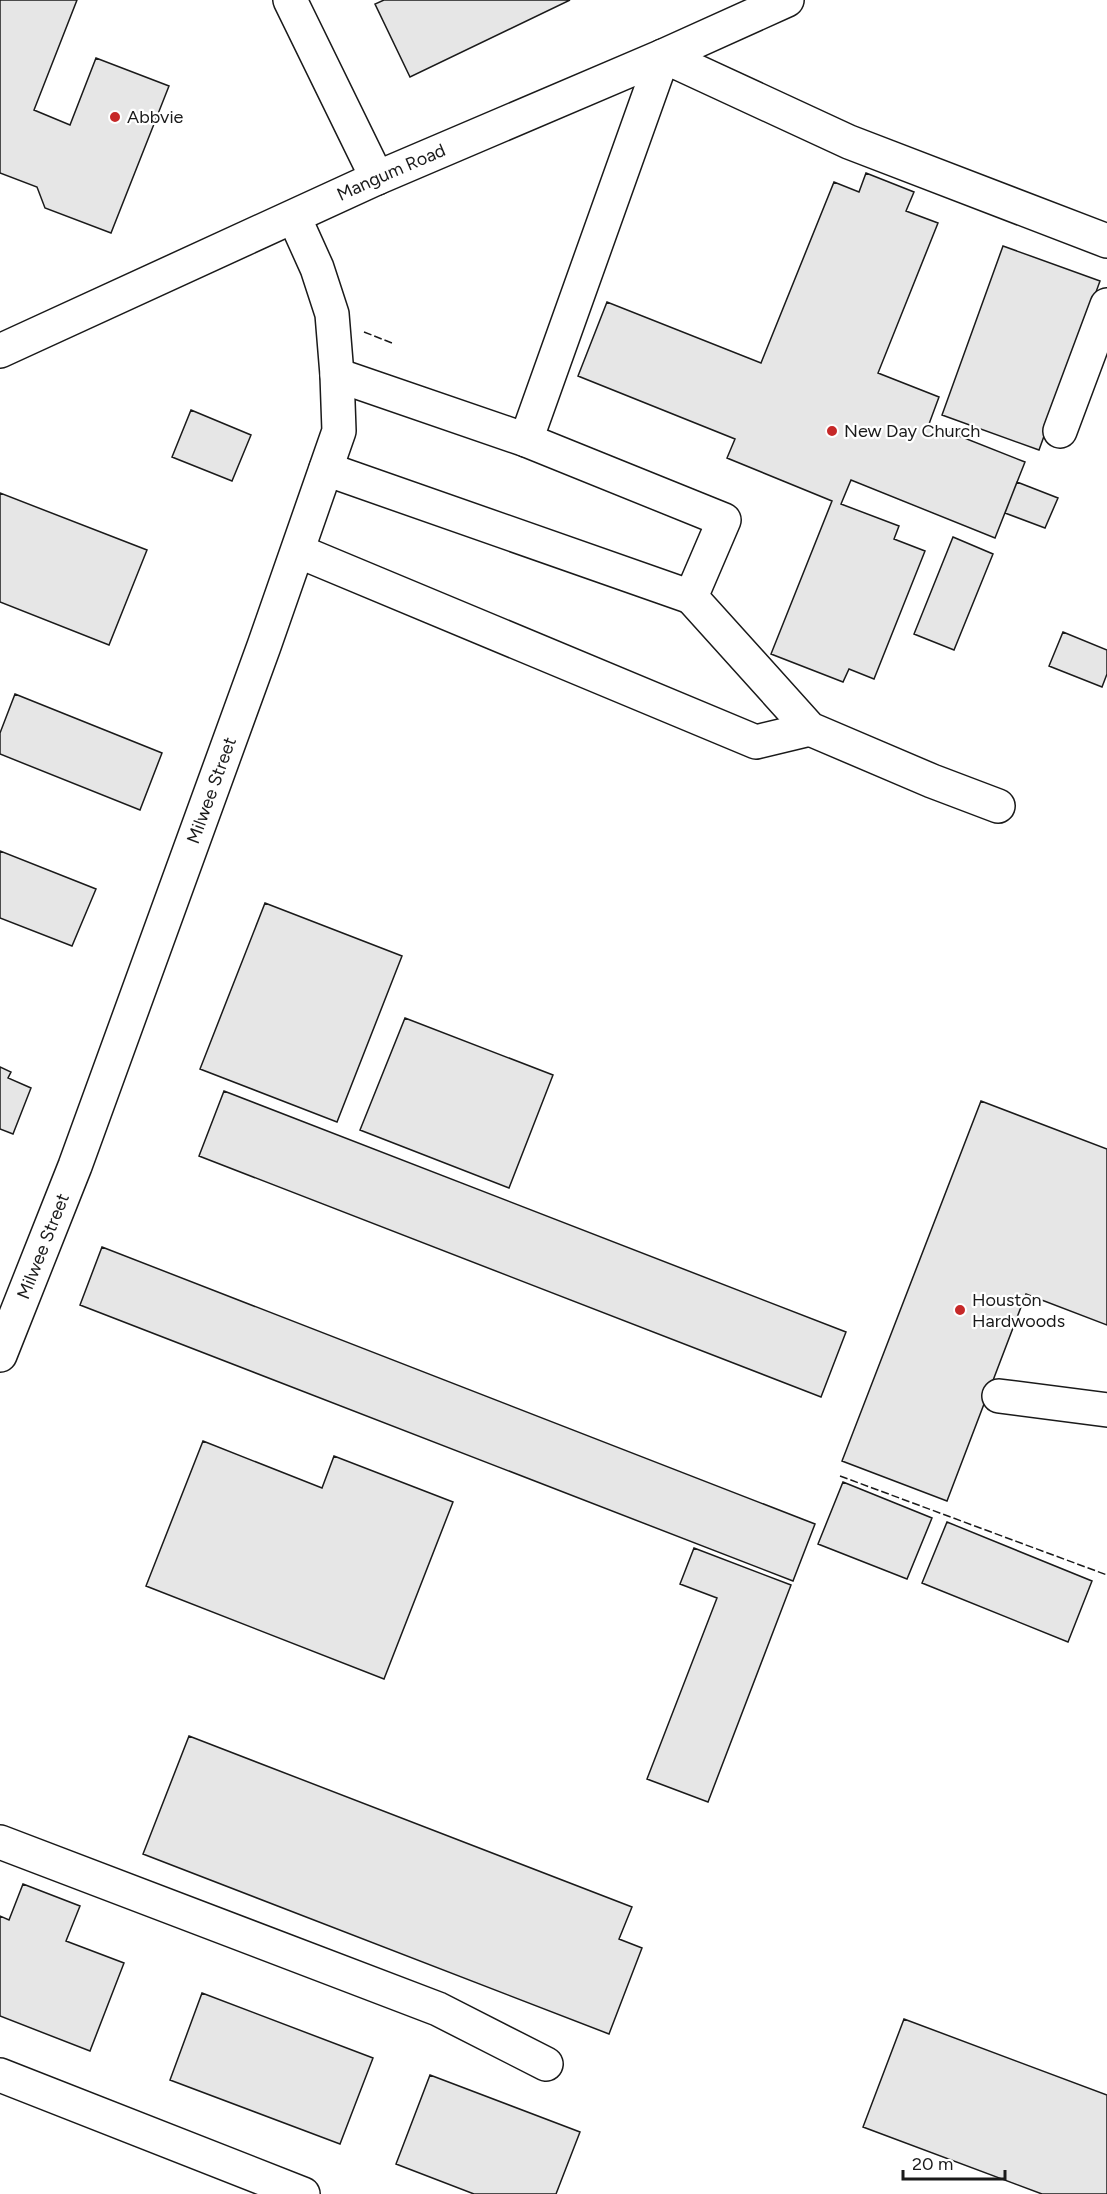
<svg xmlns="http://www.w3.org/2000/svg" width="1107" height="2194" font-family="Figtree,sans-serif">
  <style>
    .building { fill: #e6e6e6; stroke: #1a1a1a; stroke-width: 1.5 }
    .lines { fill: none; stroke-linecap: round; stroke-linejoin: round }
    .minor-casing { stroke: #1a1a1a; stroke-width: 36 }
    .minor { stroke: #fff; stroke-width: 33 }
    .fence { stroke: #1a1a1a; stroke-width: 1.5; stroke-dasharray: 8 3; stroke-linecap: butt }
    .poi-dot { fill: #c62828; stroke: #fff; stroke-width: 2 }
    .labels { text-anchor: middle; stroke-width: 4.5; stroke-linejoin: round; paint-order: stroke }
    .poi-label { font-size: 18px; fill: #1a1a1a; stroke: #fff; text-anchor: start }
    .street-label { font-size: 18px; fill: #1a1a1a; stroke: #fff }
  </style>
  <rect width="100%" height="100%" fill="#fff"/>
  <path class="building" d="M0,0H77L34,110L70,125L96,58L169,86L111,233L45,208L37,187L0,173Z
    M384,0H570L410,77L375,4Z
    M866,173L914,192L906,211L938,223L878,373L939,397L929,424L1025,462L995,538L851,480L841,504L899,526L894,539L925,551L874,679L849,669L843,682L771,654L832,501L727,458L735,439L578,376L607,302L761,363L834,182L859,192Z
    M1003,246L1100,281L1039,450L942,415Z
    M191,410L251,435L232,481L172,457Z
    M1017,482L1058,498L1045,528L1005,513Z
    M0,493L147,550L109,645L0,602Z
    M953,537L993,554L954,650L914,634Z
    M1063,632L1107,650V674L1102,687L1049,666Z
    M15,694L162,753L140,810L0,754V733Z
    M0,851L96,889L72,946L0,918Z
    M265,903L402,956L337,1122L200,1069Z
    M405,1018L553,1075L509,1188L360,1130Z
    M0,1067L11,1072L8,1078L31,1088L13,1134L0,1129Z
    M224,1091L846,1332L821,1397L199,1156Z
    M981,1101L1107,1149V1325L1026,1294L947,1501L842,1461Z
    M102,1247L815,1524L793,1581L80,1305Z
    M203,1441L322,1488L334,1456L453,1502L384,1679L146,1586Z
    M843,1482L932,1518L907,1579L818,1544Z
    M947,1522L1092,1581L1068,1642L922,1583Z
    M694,1548L791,1585L708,1802L647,1779L717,1598L680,1584Z
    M189,1736L632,1907L619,1939L642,1948L609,2034L143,1854Z
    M23,1884L80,1906L66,1941L124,1963L90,2051L0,2016V1916L9,1920Z
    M202,1993L373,2058L340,2144L170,2080Z
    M904,2019L1107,2095V2194H1042L863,2127Z
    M430,2075L580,2132L556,2194H474L396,2164Z"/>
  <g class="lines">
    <defs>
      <g id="minor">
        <path d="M290,0L377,178"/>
        <path id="s1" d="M0,351L377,178L663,56L787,0"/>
        <path d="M337,375L526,440L724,520L691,597L810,729L932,781L998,806"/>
        <path d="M1060,431L1107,305"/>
        <path d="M526,440L663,56L849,142L1107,241"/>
        <path d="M326,469L691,597"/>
        <path d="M298,551L756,742L810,729"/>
        <path id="s2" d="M0,1355L75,1166L264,646L339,431L337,375L332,314L317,268L294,217"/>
        <path d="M999,1396L1107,1410"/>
        <path d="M0,1842L438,2009L546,2064"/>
        <path d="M0,2075L303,2194"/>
      </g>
    </defs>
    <use href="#minor" class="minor-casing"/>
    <use href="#minor" class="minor"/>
    <path class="fence" d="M364,332L392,343
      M840,1476L1107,1575"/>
  </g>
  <g class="poi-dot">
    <circle cx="115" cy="117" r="6"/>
    <circle cx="832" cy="431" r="6"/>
    <circle cx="960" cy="1310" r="6"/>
  </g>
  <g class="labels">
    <g class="poi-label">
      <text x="127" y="123">Abbvie</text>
      <text x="844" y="437">New Day Church</text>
      <text x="972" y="1306">Houston<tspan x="972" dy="21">Hardwoods</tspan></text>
    </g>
    <g class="street-label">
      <text dy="6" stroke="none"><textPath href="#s1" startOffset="430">Mangum Road</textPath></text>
      <text dy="6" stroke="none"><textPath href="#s2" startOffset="603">Milwee Street</textPath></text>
      <text dy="6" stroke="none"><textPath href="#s2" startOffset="117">Milwee Street</textPath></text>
    </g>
  </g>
  <path d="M903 2170v9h102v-9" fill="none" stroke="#1a1a1a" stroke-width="3"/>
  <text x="912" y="2170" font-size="18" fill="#1a1a1a" stroke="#ffffff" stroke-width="4.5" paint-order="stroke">20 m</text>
</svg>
